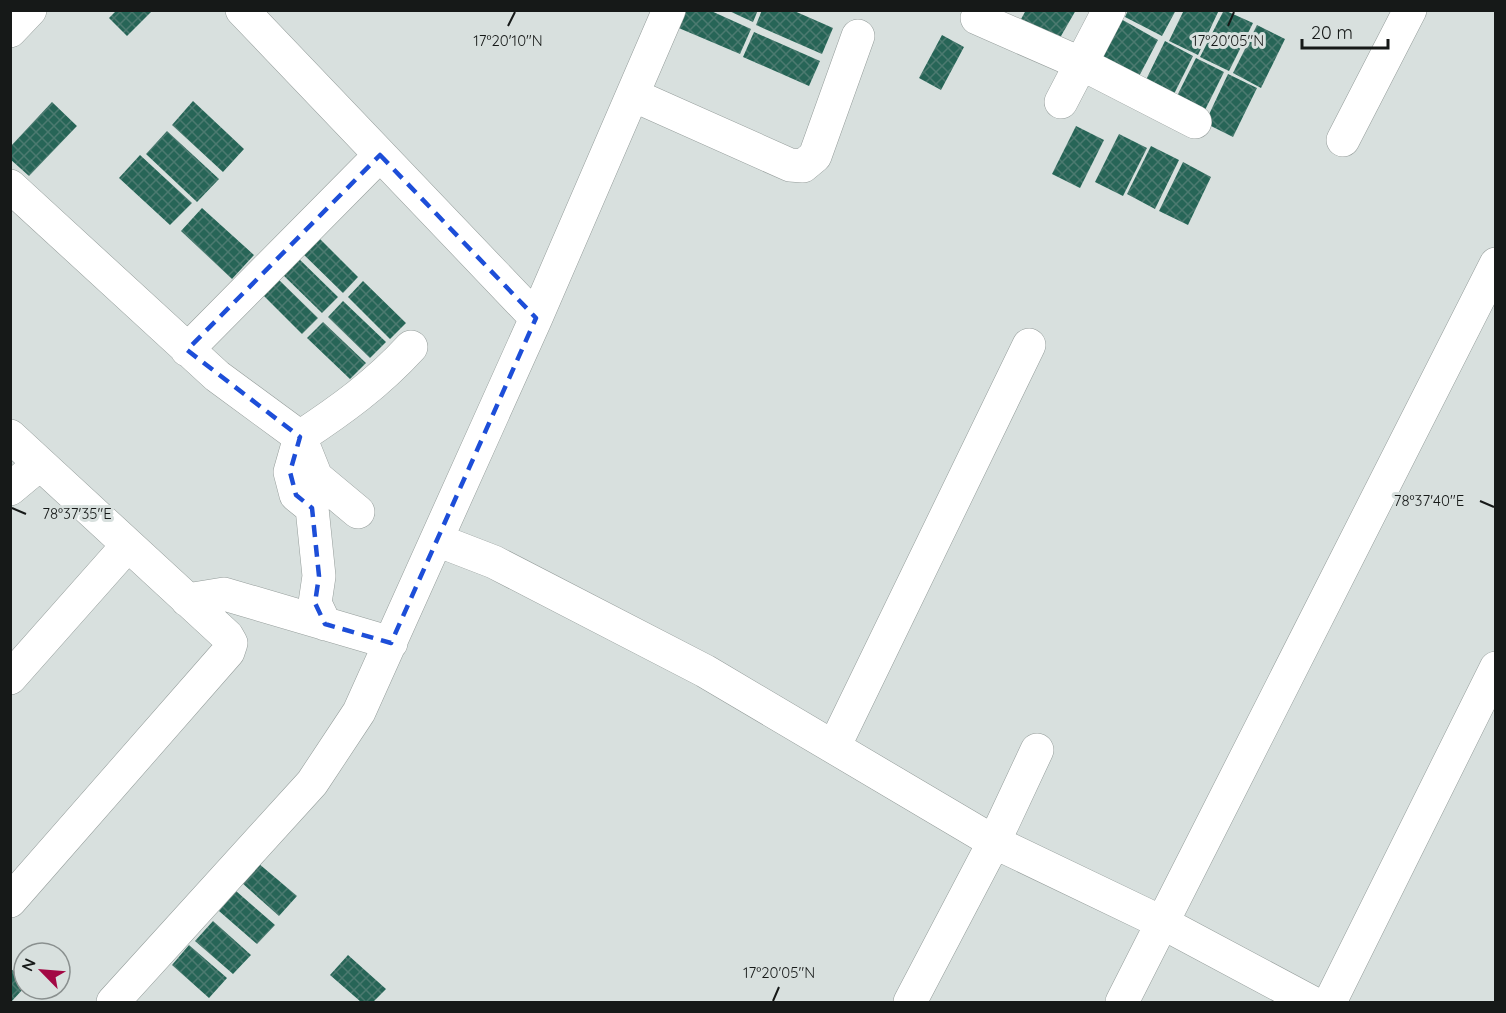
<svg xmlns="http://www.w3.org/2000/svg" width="1506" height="1013" font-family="Quicksand,sans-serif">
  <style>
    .building { fill: url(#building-cross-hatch) }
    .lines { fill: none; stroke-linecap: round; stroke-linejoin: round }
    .street-casing { stroke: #949c9a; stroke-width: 34 }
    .street { stroke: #fff; stroke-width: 33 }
    .marked { fill: none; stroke: #1d4ed8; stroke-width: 4.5; stroke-dasharray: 12 8; stroke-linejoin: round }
    .ticks { fill: none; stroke: #161918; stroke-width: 2 }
    .ticks-label { font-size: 15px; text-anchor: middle; fill: #161918; stroke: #d8e0de; stroke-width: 6; stroke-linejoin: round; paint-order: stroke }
  </style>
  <defs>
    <pattern id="building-cross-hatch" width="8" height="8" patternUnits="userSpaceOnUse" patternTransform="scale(1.5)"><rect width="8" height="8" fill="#276557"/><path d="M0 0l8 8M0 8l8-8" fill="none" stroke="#4c7a70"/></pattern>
  </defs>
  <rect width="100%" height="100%" fill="#d8e0de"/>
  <path class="building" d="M117,10H153L127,36L109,18Z
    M681,10H709L751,29L740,54L674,26Z
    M727,10H758L753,22Z
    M762,10H792L833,28L822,54L756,25Z
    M1026,10H1076L1057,43L1020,21Z
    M1128,10H1176L1162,36L1125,17Z
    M1184,10H1219L1198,55L1169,41Z
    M1224,10L1253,23L1229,71L1200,57Z
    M1121,19L1158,40L1134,86L1096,66Z
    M1257,25L1285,39L1261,88L1233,73Z
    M754,32L820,61L809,86L743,57Z
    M942,35L964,47L941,90L919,78Z
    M1165,41L1193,56L1169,104L1141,90Z
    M1196,58L1224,72L1200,120L1172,106Z
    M1228,74L1257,88L1233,137L1205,123Z
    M193,101L244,149L223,172L172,125Z
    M52,102L77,126L29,176L10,159V147Z
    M1076,126L1104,140L1080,188L1052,174Z
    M167,131L219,179L197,202L146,154Z
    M1119,134L1147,148L1123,196L1095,182Z
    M1151,146L1179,160L1155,209L1127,194Z
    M140,155L192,203L170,225L119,178Z
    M1183,162L1211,177L1188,225L1159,211Z
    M202,208L254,255L232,279L181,231Z
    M316,235L358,277L343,293L300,251Z
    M295,255L338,297L322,313L280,272Z
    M275,276L318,318L302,334L260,292Z
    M363,281L406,323L390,339L348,297Z
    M343,301L386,342L370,358L328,317Z
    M323,322L366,363L350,379L307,338Z
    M258,863L297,896L279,916L241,882Z
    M236,891L275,925L257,944L219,911Z
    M213,921L251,955L233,974L195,941Z
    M189,945L227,978L209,998L172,965Z
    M348,955L386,989L373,1002H361L330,975Z
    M10,968L24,980V988L11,1002Z"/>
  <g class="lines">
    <defs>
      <path id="street" d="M242,10L536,318
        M977,18L1082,64L1195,122
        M10,31L30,10
        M633,95L790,165L803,166L815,156L858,36
        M1061,102L1109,10
        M1343,140L1410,10
        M10,186L217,376L300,437L316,477L358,512
        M187,350L380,155
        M10,436L227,636L231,643L228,652L10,901
        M10,489L40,464
        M437,540L494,562L705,671L994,842L1163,923L1311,1002
        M187,600L224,594L391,643
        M325,624L315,603L319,576L312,508L296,495L290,472L300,437C341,410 377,384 411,347
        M10,678L127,546
        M834,747L1029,345
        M113,1002L312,783L359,712L536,318L669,10
        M910,1002L994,842L1037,750
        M1122,1002L1496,264
        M1330,1002L1496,668"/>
    </defs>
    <use href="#street" class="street-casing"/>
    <use href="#street" class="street"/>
  </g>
  <path class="marked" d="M380,155L536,318L391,643L325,624L315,603L319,576L312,508L296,495L290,472L300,437L187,350Z"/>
  <path class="ticks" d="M508,26L515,12M1228,26L1234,12M1480,501L1494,507M12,508L26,514M773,1001L779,987"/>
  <g class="ticks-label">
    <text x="508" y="46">17°20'10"N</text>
    <text x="1228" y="46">17°20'05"N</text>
    <text x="1429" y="506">78°37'40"E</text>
    <text x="77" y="519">78°37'35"E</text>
    <text x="779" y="978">17°20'05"N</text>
  </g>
  <rect width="1506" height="1013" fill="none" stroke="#161918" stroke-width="24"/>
  <g transform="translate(42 971) rotate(295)"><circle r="28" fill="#d8e0de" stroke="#8a908f" stroke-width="1.5"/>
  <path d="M0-4.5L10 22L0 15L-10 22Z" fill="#a30844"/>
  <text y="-9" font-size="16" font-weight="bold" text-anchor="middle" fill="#161918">N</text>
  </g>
  <path d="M1302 39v9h86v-9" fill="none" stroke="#161918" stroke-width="3"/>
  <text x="1311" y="39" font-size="18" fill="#161918" stroke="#d8e0de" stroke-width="4.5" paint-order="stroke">20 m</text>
</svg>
